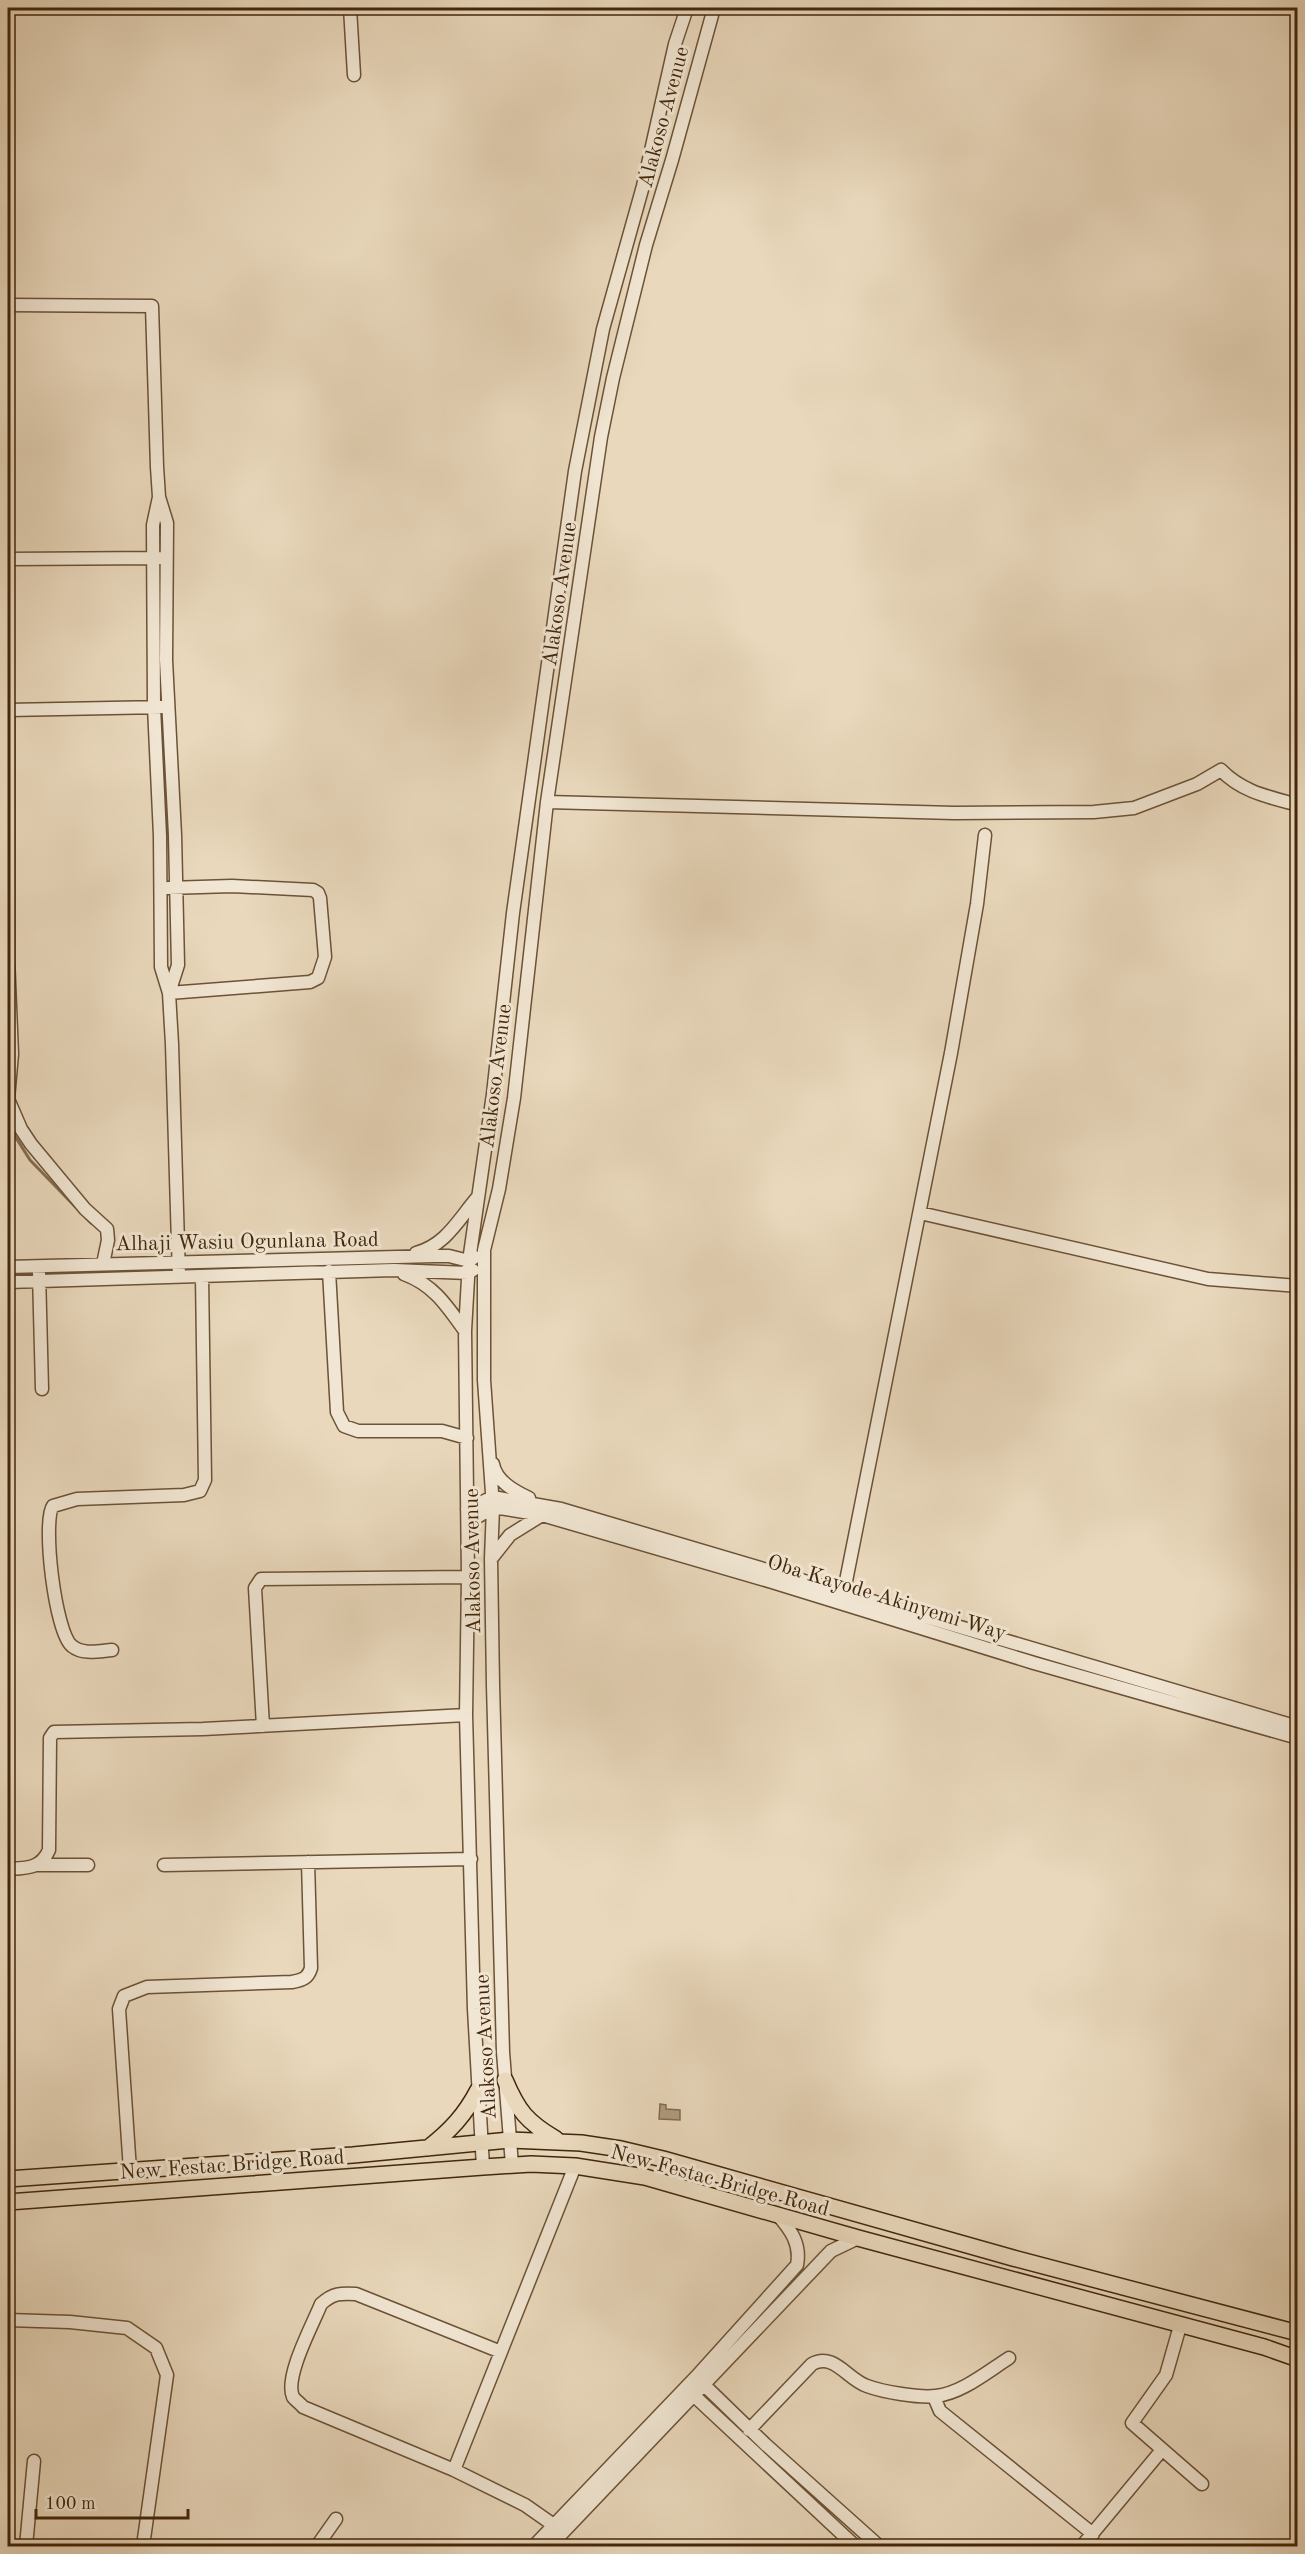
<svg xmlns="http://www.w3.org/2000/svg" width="1305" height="2554" font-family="'Old Standard TT',serif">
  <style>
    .water { fill: #b09b7f; stroke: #846c50; stroke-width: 1.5 }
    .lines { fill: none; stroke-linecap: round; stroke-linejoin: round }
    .stream { stroke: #846c50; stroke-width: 3 }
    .minor-casing { stroke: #6c5236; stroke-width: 15 }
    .major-casing { stroke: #42260a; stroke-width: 18 }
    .minor { stroke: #f1e6d3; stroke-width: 12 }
    .major { stroke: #e9d8bc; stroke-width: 15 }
    .labels { text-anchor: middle; stroke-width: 6; stroke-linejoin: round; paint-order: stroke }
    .street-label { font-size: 21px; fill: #42260a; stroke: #f1e6d3 }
  </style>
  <rect width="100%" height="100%" fill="#e9d8bc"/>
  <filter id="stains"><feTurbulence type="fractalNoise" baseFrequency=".00333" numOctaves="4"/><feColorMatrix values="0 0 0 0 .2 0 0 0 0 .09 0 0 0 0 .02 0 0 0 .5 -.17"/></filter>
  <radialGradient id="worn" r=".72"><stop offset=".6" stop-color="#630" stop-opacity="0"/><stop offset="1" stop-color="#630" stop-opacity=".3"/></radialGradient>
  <path class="water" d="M660,2104L666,2105V2109L680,2110V2120L659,2119Z"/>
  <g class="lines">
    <path class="stream" d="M8,1125L30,1160L91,1223"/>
    <defs>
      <path id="minor" d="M350,8L354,75
        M8,305L152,306L157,467L159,497L167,523L166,660L175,835L178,965L169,993
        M159,497L153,525L154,707L160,836L161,967L169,993L172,1044L179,1277
        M8,559L159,558
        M8,710V957L12,1054L8,1099L21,1129L31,1144L85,1209L107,1229L108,1240L103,1264
        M8,710L162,707
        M547,802L954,813L1094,812L1134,808L1197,784L1221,770C1242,792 1269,797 1298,805
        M168,888L232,886L313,890L318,893L320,898L325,957L318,978L310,982L169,993
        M920,1213L1208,1279L1298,1286
        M416,1253C446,1245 458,1220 477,1198
        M8,1267L435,1256H449L469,1261L475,1257
        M329,1271L337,1412L344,1426L358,1431H442L467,1438
        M39,1273L42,1389
        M404,1274C434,1285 447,1306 465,1331
        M8,1282L394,1270L468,1273L473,1270
        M493,1464C496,1481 514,1491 529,1498
        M467,1509L493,1497L561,1509L1298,1727
        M468,1523L493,1507L542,1515L772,1582L1034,1663L1298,1738
        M491,1559L510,1535L542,1515
        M844,1591L951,1053L977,904L985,835
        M112,1650C99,1651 83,1655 72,1646C55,1633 42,1521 53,1506L77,1499L184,1495L200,1491L205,1480L202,1277
        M263,1726L255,1588L261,1579L468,1577
        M39,1865H88
        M164,1865L471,1859
        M8,1869C26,1868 41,1869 49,1850L50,1738L54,1732L203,1729L466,1715
        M512,2165L503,2052L493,1685L491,1559L493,1507L484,1380V1250L499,1189L514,1098L547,802L601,437L613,378L646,245L672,160L714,8
        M483,2167L474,2009L466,1715L468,1577L465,1331L469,1261L493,1094L513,913L575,471L603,329L643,186L675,44L687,8
        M130,2170L119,2009L124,1996L147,1987L292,1982C303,1980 308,1978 311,1968L308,1862
        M8,2320L70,2322L127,2328L156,2348L167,2375L143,2546
        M1180,2326L1166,2375L1132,2423L1202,2484
        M501,2352L356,2294C341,2293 333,2293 321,2304C313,2324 284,2377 293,2397C295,2400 301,2404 303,2407L454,2470L525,2505L555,2526
        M699,2380L765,2444L879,2546
        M688,2390L855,2546
        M934,2397L940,2411L1093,2534
        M749,2430L812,2364C834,2352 847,2379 867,2386C883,2392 919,2398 936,2396C962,2393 987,2372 1009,2358
        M454,2470L575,2166
        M26,2546L34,2461
        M317,2546L336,2519
        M534,2546L696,2377L797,2265C801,2244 791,2230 777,2214
        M550,2546L831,2251L858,2238
        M1082,2546L1161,2451"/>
      <path id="major" d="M505,2080C518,2111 527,2122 556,2139
        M428,2148C450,2131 465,2115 478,2090
        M8,2179L353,2155L510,2140L581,2143L621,2149L663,2159L1013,2258L1298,2333
        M8,2202L483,2167L531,2164L575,2166L645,2177L858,2238L1264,2347L1298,2359"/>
    </defs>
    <use href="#minor" class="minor-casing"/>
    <use href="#major" class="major-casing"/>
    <use href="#minor" class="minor"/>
    <use href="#major" class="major"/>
  </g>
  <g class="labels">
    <g class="street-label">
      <text transform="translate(663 117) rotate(-75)" y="7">Alakoso Avenue</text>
      <text transform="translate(559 594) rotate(-82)" y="7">Alakoso Avenue</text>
      <text transform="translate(495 1076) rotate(-83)" y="7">Alakoso Avenue</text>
      <text transform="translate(247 1241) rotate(-1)" y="7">Alhaji Wasiu Ogunlana Road</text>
      <text transform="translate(472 1561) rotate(-91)" y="7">Alakoso Avenue</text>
      <text transform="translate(887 1597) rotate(17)" y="7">Oba Kayode Akinyemi Way</text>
      <text transform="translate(485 2047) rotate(-93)" y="7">Alakoso Avenue</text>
      <text transform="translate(232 2164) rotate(-4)" y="7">New Festac Bridge Road</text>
      <text transform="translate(720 2180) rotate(15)" y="7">New Festac Bridge Road</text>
    </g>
  </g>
  <rect width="1305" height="2554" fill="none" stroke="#e9d8bc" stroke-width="30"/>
  <rect x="9" y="9" width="1287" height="2536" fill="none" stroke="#42260a" stroke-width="3"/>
  <rect x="15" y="15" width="1275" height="2524" fill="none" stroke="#42260a" stroke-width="1.5"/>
  <path d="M36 2509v9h152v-9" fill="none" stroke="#42260a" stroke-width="3"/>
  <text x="45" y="2509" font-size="18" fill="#42260a" stroke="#f1e6d3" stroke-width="4.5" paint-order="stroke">100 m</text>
  <rect width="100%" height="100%" filter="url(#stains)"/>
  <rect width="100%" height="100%" fill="url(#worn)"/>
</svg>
